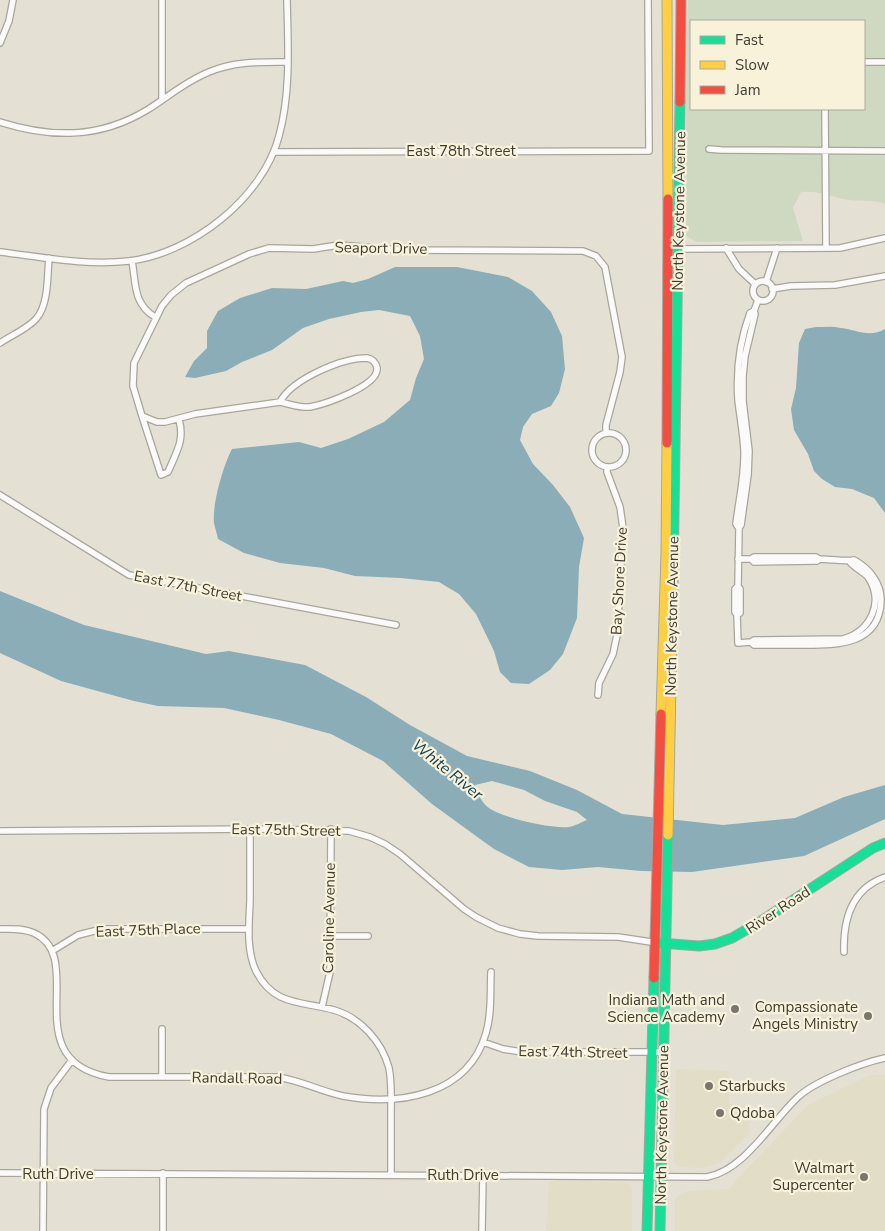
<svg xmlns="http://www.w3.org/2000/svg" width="885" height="1231" font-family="'Nunito Sans',sans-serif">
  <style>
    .built { fill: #e2ddc6 }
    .green { fill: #cfd8c0; fill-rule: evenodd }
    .water { fill: #8aadb8; fill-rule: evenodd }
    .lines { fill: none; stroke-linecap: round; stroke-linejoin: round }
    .street-casing { stroke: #a8a59b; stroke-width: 8 }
    .fast-casing { stroke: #a8a59b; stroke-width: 11 }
    .slow-casing { stroke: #a8a59b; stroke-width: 11 }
    .jam-casing { stroke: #a8a59b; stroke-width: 11 }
    .street { stroke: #fbfaf9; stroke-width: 5.5 }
    .fast { stroke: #16e098; stroke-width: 9 }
    .slow { stroke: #ffcf43; stroke-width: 9 }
    .jam { stroke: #f24e42; stroke-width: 9 }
    .poi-dot { fill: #79766b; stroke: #f8f2db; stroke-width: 2 }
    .labels { text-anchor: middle; stroke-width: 4.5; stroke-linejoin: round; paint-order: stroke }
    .street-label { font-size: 15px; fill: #3f3c33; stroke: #f8f2db }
    .poi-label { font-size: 15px; fill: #3f3c33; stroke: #f8f2db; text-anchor: end }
    .water-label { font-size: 16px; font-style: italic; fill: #113e4e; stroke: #f8f2db }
  </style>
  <rect width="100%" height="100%" fill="#e4e1d4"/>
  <path class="built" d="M676,1069L729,1071V1104L744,1105L750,1122L749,1134L721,1162L703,1168L679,1167L674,1162Z
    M877,1075H885V1231H675V1198L687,1191L730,1189L736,1180L808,1105L843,1088L868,1076Z
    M559,1180L627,1183L632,1188V1231H546L549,1182Z"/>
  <path class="green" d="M688,0H885V204C873,199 861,202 849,200C831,197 820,190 801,192L793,208L803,241L697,242L686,236V72ZM691,21H864V109H691Z"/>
  <path class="water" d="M395,267H457L508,277L532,291L551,312L562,336L565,369L559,393L551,406L532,414L523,427L520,440L533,464L553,485L570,507L584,538L579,567L577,618L563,654L550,670L529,684L511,683L500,672L494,651L476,614L459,594L439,582L401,578L355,576L324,568L280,563L244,553L218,539C217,534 215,528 214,523C212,505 223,466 232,449L299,442L321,448L348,439L384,422L410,400L416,378L424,359L420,336L410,316L379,310L361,312L329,319L303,328L272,350L242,362L226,371L195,378L185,377L194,361L207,348V331L218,311L240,298L272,288L306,289L343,281L353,283L368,279Z
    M816,327C824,327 833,326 841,328C857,330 869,338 885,329V513L874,498L852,489L835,487L822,479L814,471L808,454L794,430L791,409L796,388L799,343L805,329Z
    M0,591L84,625L206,654L229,651L305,665L366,697L410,725L467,756L530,771L577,790L622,814L723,825L795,818L844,797L885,785V819L804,856L692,872L641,871L598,867L562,870L529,867L494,849L476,836L432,804L383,761L331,734L279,720L224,708L158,706L134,701L61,681L0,653ZM492,781L524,790L545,801L577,812L587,820C582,822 575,826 569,827C551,829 503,818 489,808C482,803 477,793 475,785Z"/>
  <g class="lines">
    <defs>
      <path id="street" d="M0,43L9,21L13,0
        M864,62H885
        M162,99V0
        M825,109L826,248
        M0,122C51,138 99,139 147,110C168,97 186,81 209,72C234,61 261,62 288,62
        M709,149L721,150L885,151
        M274,152L649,151L648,0
        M726,248L739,269L755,284
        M678,249L840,248L885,238
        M0,252C42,257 86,266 129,261C191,254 263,198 279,136C291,92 288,45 287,0
        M132,261C136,283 133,304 155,317
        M753 291a10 10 0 1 1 20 0a10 10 0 1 1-20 0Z
        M766,282L777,248
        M772,289L791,286L835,285L885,276
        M0,343C12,335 27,329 36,319C49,304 47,277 49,258
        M367,358C372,359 376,362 377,368C379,386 325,404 310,407C300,408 290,404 280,402C292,379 342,358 367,358Z
        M280,402L195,414L165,422H157L142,416L133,386L134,363L162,306L171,295L186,283L249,254L269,248L313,249L339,245L400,250L583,251L596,256L605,267L622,357L620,372L606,425V433
        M142,416L161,475L168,472C176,453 185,440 179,420
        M592 450a17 17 0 1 1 34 0a17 17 0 1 1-34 0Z
        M0,495L129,575L396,625
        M739,528L741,525L748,475L749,451L743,401V376L745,356L755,314L754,311
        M738,559H751L754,557H816L819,559C828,559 847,562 854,560C869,568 881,583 881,600C880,645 838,645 805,645C788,645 771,645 754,645L751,642
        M751,559L754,562L817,561L819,559
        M738,586L735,589V612L737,615L738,643L751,642L754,640L843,639C870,631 885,603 868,577C863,571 854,568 850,562
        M737,615L740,613V589L738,586L739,528L736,524C739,499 745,475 744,450C743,433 740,417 738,400C736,371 740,340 750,313L754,311L758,300
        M598,695L599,683L613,654L617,635L623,528L620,507L607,472V467
        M250,829C250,853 250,877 250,901C249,924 246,950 256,971C274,1007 303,1001 334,1010C361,1018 382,1042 389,1068C392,1083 391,1099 391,1114C391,1134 391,1154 391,1174
        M0,831L255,829L349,831L370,837L385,844L400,854L464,909L476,917L498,928L520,934L538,936L618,937L658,943
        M0,929C11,929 23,928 34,933C89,958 14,1060 109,1077H277C300,1080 320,1091 343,1096C399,1106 468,1096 486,1033C492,1013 490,992 491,972
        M331,936H368
        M52,951L78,935L102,929H249
        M844,952C843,920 851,889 885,877
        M322,1007L330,972L331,829
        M162,1029V1077
        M483,1042L503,1049L522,1052H664
        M0,1173L707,1177C744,1171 772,1121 798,1097C815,1081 862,1063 885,1058
        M43,1231L44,1109L51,1088L72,1060
        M163,1231V1173
        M482,1231L483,1175"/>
      <path id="fast" d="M673,586L680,102
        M660,943L699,946L715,944L732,938L758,923L873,848L885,843
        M647,1231L654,978
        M660,1231L668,835"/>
      <path id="slow" d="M667,0L668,199
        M661,714L666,553L667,443
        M668,835L673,586"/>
      <path id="jam" d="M680,102L681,0
        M667,443L668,199
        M654,978L661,714"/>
    </defs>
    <use href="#street" class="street-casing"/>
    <use href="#fast" class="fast-casing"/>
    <use href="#slow" class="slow-casing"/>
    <use href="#jam" class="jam-casing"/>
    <use href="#street" class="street"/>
    <use href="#fast" class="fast"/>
    <use href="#slow" class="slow"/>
    <use href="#jam" class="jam"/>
  </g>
  <g class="poi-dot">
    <circle cx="735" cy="1009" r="5"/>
    <circle cx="868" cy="1016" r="5"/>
    <circle cx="709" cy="1086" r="5"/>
    <circle cx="720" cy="1113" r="5"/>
    <circle cx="864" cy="1177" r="5"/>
  </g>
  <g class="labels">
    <g class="street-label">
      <text x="461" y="156">East 78th Street</text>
      <text transform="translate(679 211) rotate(-89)" y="5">North Keystone Avenue</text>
      <text transform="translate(381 248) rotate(1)" y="5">Seaport Drive</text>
      <text transform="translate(619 581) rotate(-87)" y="5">Bay Shore Drive</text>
      <text transform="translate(188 586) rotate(11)" y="5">East 77th Street</text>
      <text transform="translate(672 616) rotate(-89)" y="5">North Keystone Avenue</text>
      <text transform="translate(286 830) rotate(1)" y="5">East 75th Street</text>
      <text transform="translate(778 910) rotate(-33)" y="5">River Road</text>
      <text transform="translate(329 918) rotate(-89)" y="5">Caroline Avenue</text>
      <text transform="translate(148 930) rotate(-2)" y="5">East 75th Place</text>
      <text transform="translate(573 1052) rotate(1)" y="5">East 74th Street</text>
      <text transform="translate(237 1078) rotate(1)" y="5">Randall Road</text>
      <text transform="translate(662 1125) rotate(-89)" y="5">North Keystone Avenue</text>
      <text x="58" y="1179">Ruth Drive</text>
      <text x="463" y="1180">Ruth Drive</text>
    </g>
    <g class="poi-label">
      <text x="725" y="1005">Indiana Math and<tspan x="725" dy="17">Science Academy</tspan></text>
      <text x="858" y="1012">Compassionate<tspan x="858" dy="17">Angels Ministry</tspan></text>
      <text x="719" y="1091" text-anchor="start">Starbucks</text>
      <text x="730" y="1118" text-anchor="start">Qdoba</text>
      <text x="854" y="1173">Walmart<tspan x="854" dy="17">Supercenter</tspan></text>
    </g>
    <g class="water-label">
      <text transform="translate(448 769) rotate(39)" y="6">White River</text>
    </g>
  </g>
  <rect x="690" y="20" width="175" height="90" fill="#f8f2db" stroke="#aea998"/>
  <rect x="700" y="36" width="25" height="8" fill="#16e098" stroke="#aea998"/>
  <text x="735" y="45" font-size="15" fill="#3f3c33">Fast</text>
  <rect x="700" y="61" width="25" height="8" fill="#ffcf43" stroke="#aea998"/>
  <text x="735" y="70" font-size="15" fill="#3f3c33">Slow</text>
  <rect x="700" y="86" width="25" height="8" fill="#f24e42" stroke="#aea998"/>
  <text x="735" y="95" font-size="15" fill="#3f3c33">Jam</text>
</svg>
